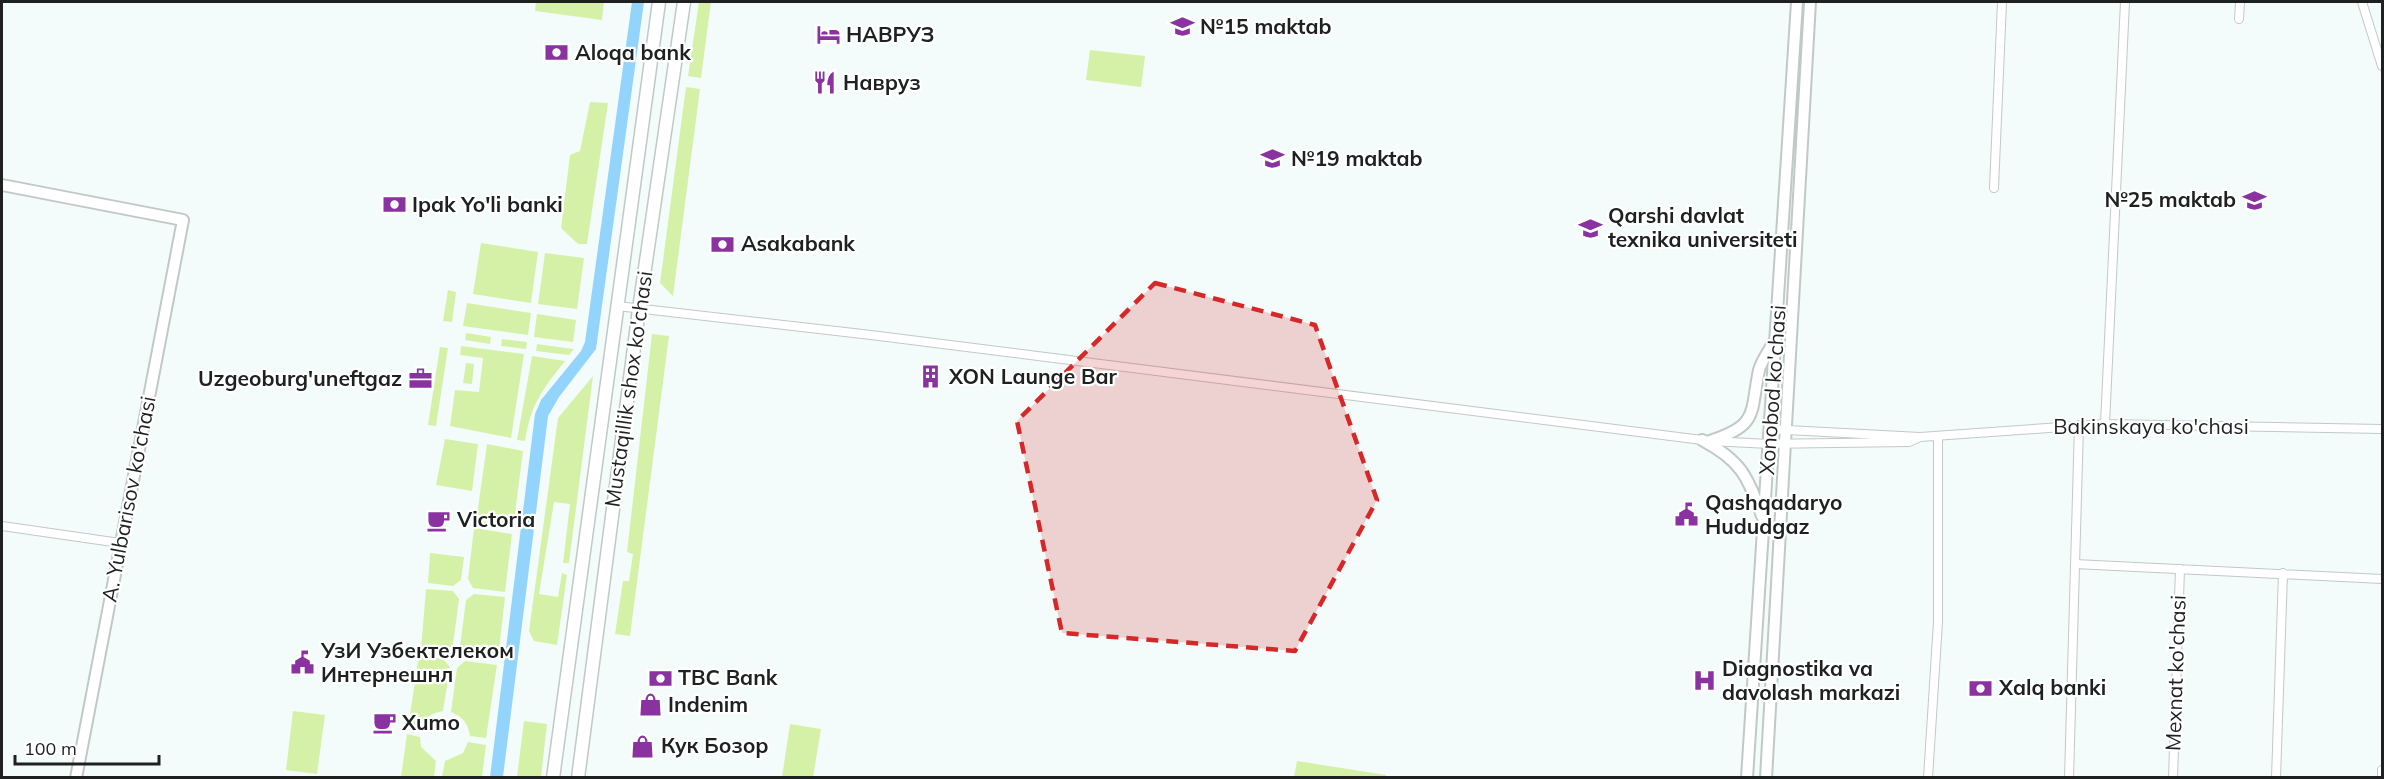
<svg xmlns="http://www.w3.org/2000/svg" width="2384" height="779" font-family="Mulish,sans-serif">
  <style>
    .green { fill: #d5f1a7 }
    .water { fill: #92d4fc }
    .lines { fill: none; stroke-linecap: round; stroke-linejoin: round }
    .street-casing { stroke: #c1c9c7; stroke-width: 10 }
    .secondary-casing { stroke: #c1c9c7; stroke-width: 14 }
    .primary-casing { stroke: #c1c9c7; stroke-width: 15 }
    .street { stroke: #fff; stroke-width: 8 }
    .secondary { stroke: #fff; stroke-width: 10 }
    .primary { stroke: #fff; stroke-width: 12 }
    .marked { fill: #d62828; fill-opacity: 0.2; stroke: #d62828; stroke-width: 4.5; stroke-dasharray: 12 8; stroke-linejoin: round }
    .labels { text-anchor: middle; stroke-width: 4.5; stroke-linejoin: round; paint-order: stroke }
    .poi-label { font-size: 21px; font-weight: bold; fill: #1e2120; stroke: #fff; text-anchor: start }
    .street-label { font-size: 21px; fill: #1e2120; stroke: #fff }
  </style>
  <rect width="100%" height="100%" fill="#f3fcfa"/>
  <path class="green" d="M536,2H604L602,20L535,11Z
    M699,2H711L701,78L688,76Z
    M1090,50L1145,56L1141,87L1086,80Z
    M686,87L700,89L673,296L660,283Z
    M590,102L608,103L587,244H578L561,228L570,155L580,151Z
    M481,243L538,252L531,303L473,294Z
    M545,253L584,258L577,309L538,304Z
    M448,290L456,292L452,322L443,321Z
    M467,303L531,313L528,335L463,326Z
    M537,314L576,320L573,342L534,337Z
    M466,333L491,337L490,344L465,340Z
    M652,334L669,336L630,636L615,634L623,581H629L633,554L627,552Z
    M502,339L527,342L526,349L501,346Z
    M537,344L573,349H574L569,355L536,351Z
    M461,346L524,354L511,438L450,426L455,390L479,392L483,358L460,355Z
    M440,347L448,348L436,426L428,425Z
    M532,356L565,361C542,390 531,404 525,441L517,440Z
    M466,363L474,364L472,384L463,383Z
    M593,376L569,563H563L570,504L554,502L539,594L558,597L562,573L567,575L557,645L534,641L529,631L558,418Z
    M445,439L478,444L472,491L436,485Z
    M487,444L523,451L513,529L476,522Z
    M474,528L512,534L505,592L473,588L468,579Z
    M430,553L464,557L461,580L453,586L428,583Z
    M426,589L453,591L459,599L453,645L445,652L421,649Z
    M474,594L505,597L498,659L466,655L460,646L466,600Z
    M419,655L443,659L450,667L443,711C430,713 425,718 420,730L408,728Z
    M465,661L497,665L486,738L470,736C468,723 463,717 451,712L457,668Z
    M293,711L325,715L317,774L286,770Z
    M524,721L547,724L541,777H517Z
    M790,724L821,729L813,777H782Z
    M407,734L420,737L421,747L436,761L434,777H401Z
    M468,742L486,745L482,777H442L445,761L463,753Z
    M1297,761L1386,775V777H1294Z"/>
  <path class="water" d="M632,2H644L596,349L559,397L548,416L503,777H490L535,414L541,400L581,351L585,342Z"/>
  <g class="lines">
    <defs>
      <path id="street" d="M2362,2L2382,66
        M2239,19L2240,2
        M1994,188L2002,2
        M617,306L871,335L1710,441L1769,444L1909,442L1920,437
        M2105,424L2125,2
        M1770,429L1920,437L2105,424L2382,429
        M2,526L120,543
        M2075,564L2382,579
        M1928,778L1938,622V436
        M2069,778L2079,425
        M2173,778L2180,569
        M2276,778L2283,573
        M2382,778V770"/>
      <path id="secondary" d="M2,185L183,220L76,778
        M1702,440C1740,460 1748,476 1762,516
        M1710,441C1759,425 1750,414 1759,370C1762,360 1770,349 1775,340
        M1747,778L1797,2
        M1766,778L1810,2"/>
      <path id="primary" d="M553,778L659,2
        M578,778L639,309L684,2"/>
    </defs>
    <use href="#street" class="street-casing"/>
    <use href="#secondary" class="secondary-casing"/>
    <use href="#primary" class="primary-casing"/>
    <use href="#street" class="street"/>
    <use href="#secondary" class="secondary"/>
    <use href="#primary" class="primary"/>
  </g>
  <path class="marked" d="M1155,283L1315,325L1377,500L1295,651L1062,633L1017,421Z"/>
  <defs>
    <symbol id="school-bare" viewBox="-9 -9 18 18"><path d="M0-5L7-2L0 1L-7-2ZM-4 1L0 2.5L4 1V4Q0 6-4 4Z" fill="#8932a0" stroke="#fff" stroke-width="2.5" paint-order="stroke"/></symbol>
    <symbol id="hotel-bare" viewBox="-9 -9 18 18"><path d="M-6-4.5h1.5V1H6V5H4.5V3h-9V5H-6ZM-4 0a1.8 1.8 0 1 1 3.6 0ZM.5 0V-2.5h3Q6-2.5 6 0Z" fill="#8932a0" stroke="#fff" stroke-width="2.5" paint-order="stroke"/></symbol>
    <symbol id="bank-bare" viewBox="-9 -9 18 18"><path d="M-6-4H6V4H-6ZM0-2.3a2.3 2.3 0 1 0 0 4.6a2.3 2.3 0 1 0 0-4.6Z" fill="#8932a0" stroke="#fff" stroke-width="2.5" paint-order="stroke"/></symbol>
    <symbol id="restaurant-bare" viewBox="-9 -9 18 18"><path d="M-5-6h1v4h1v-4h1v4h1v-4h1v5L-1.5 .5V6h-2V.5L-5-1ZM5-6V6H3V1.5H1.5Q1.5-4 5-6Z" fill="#8932a0" stroke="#fff" stroke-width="2.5" paint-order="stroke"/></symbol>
    <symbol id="university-bare" viewBox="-9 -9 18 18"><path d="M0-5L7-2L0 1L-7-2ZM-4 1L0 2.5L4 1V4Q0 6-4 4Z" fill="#8932a0" stroke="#fff" stroke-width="2.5" paint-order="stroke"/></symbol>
    <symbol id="building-bare" viewBox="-9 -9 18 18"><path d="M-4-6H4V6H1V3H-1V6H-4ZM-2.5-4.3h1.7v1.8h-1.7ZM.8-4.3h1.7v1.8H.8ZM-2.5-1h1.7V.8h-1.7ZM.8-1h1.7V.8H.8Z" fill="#8932a0" stroke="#fff" stroke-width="2.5" paint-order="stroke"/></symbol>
    <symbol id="office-bare" viewBox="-9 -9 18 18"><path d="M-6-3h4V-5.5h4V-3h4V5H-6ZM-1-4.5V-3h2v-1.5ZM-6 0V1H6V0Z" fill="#8932a0" stroke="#fff" stroke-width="2.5" paint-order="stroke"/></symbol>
    <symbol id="civic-bare" viewBox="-9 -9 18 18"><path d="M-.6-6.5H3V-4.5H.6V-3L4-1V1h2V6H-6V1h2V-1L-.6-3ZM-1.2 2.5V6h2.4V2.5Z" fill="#8932a0" stroke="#fff" stroke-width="2.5" paint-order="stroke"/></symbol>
    <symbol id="cafe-bare" viewBox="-9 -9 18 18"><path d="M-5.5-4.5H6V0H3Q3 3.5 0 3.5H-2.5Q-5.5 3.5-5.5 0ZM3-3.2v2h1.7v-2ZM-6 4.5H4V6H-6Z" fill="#8932a0" stroke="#fff" stroke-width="2.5" paint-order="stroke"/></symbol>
    <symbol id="hospital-bare" viewBox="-9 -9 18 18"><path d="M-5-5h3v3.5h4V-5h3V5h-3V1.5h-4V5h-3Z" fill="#8932a0" stroke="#fff" stroke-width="2.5" paint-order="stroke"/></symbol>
    <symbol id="shop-bare" viewBox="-9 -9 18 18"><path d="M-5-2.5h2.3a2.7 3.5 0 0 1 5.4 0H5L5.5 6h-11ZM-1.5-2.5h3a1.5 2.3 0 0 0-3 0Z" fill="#8932a0" stroke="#fff" stroke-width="2.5" paint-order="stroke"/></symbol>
  </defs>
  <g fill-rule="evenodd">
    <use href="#school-bare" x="1166" y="10" width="33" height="33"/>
    <use href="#hotel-bare" x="812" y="18" width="33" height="33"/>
    <use href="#bank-bare" x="540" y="36" width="33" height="33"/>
    <use href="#restaurant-bare" x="808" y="66" width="33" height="33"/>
    <use href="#school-bare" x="1256" y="142" width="33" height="33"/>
    <use href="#school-bare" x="2238" y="184" width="33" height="33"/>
    <use href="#bank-bare" x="378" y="188" width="33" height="33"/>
    <use href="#university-bare" x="1574" y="212" width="33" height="33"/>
    <use href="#bank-bare" x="706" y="228" width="33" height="33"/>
    <use href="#building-bare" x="914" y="360" width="33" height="33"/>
    <use href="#office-bare" x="404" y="362" width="33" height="33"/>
    <use href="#civic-bare" x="1670" y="498" width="33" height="33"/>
    <use href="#cafe-bare" x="422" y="504" width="33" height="33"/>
    <use href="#civic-bare" x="286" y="646" width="33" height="33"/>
    <use href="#bank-bare" x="644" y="662" width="33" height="33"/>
    <use href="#hospital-bare" x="1688" y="664" width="33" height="33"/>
    <use href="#bank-bare" x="1964" y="672" width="33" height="33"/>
    <use href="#shop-bare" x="634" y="688" width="33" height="33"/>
    <use href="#cafe-bare" x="368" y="706" width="33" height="33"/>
    <use href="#shop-bare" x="626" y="730" width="33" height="33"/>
  </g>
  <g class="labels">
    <g class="poi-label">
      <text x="1200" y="34">№15 maktab</text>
      <text x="846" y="42">НАВРУЗ</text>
      <text x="575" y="60">Aloqa bank</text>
      <text x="843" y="90">Навруз</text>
      <text x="1291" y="166">№19 maktab</text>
      <text x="2236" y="207" text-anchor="end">№25 maktab</text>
      <text x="412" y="212">Ipak Yo'li banki</text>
      <text x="1608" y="223">Qarshi davlat<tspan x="1608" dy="24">texnika universiteti</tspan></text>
      <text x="741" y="251">Asakabank</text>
      <text x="949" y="384">XON Launge Bar</text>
      <text x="402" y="386" text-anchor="end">Uzgeoburg'uneftgaz</text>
      <text x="1705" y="510">Qashqadaryo<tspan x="1705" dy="24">Hududgaz</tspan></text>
      <text x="457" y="527">Victoria</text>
      <text x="321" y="658">УзИ Узбектелеком<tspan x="321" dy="24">Интернешнл</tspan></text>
      <text x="1722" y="676">Diagnostika va<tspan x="1722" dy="24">davolash markazi</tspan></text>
      <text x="678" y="685">TBC Bank</text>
      <text x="1999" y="695">Xalq banki</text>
      <text x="668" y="712">Indenim</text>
      <text x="402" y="730">Xumo</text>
      <text x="661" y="753">Кук Бозор</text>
    </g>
    <g class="street-label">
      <text transform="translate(629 389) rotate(-82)" y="7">Mustaqillik shox ko'chasi</text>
      <text transform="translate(1773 390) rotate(-86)" y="7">Xonobod ko'chasi</text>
      <text x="2151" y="434">Bakinskaya ko'chasi</text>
      <text transform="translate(129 499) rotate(-79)" y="7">A. Yulbarisov ko'chasi</text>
      <text transform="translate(2176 673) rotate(-88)" y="7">Mexnat ko'chasi</text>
    </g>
  </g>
  <rect width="2384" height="779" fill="none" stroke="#1e2120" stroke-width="6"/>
  <path d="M15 755v9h144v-9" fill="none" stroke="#1e2120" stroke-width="3"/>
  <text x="24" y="755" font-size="18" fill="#1e2120" stroke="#ffffff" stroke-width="4.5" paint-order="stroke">100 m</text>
</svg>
